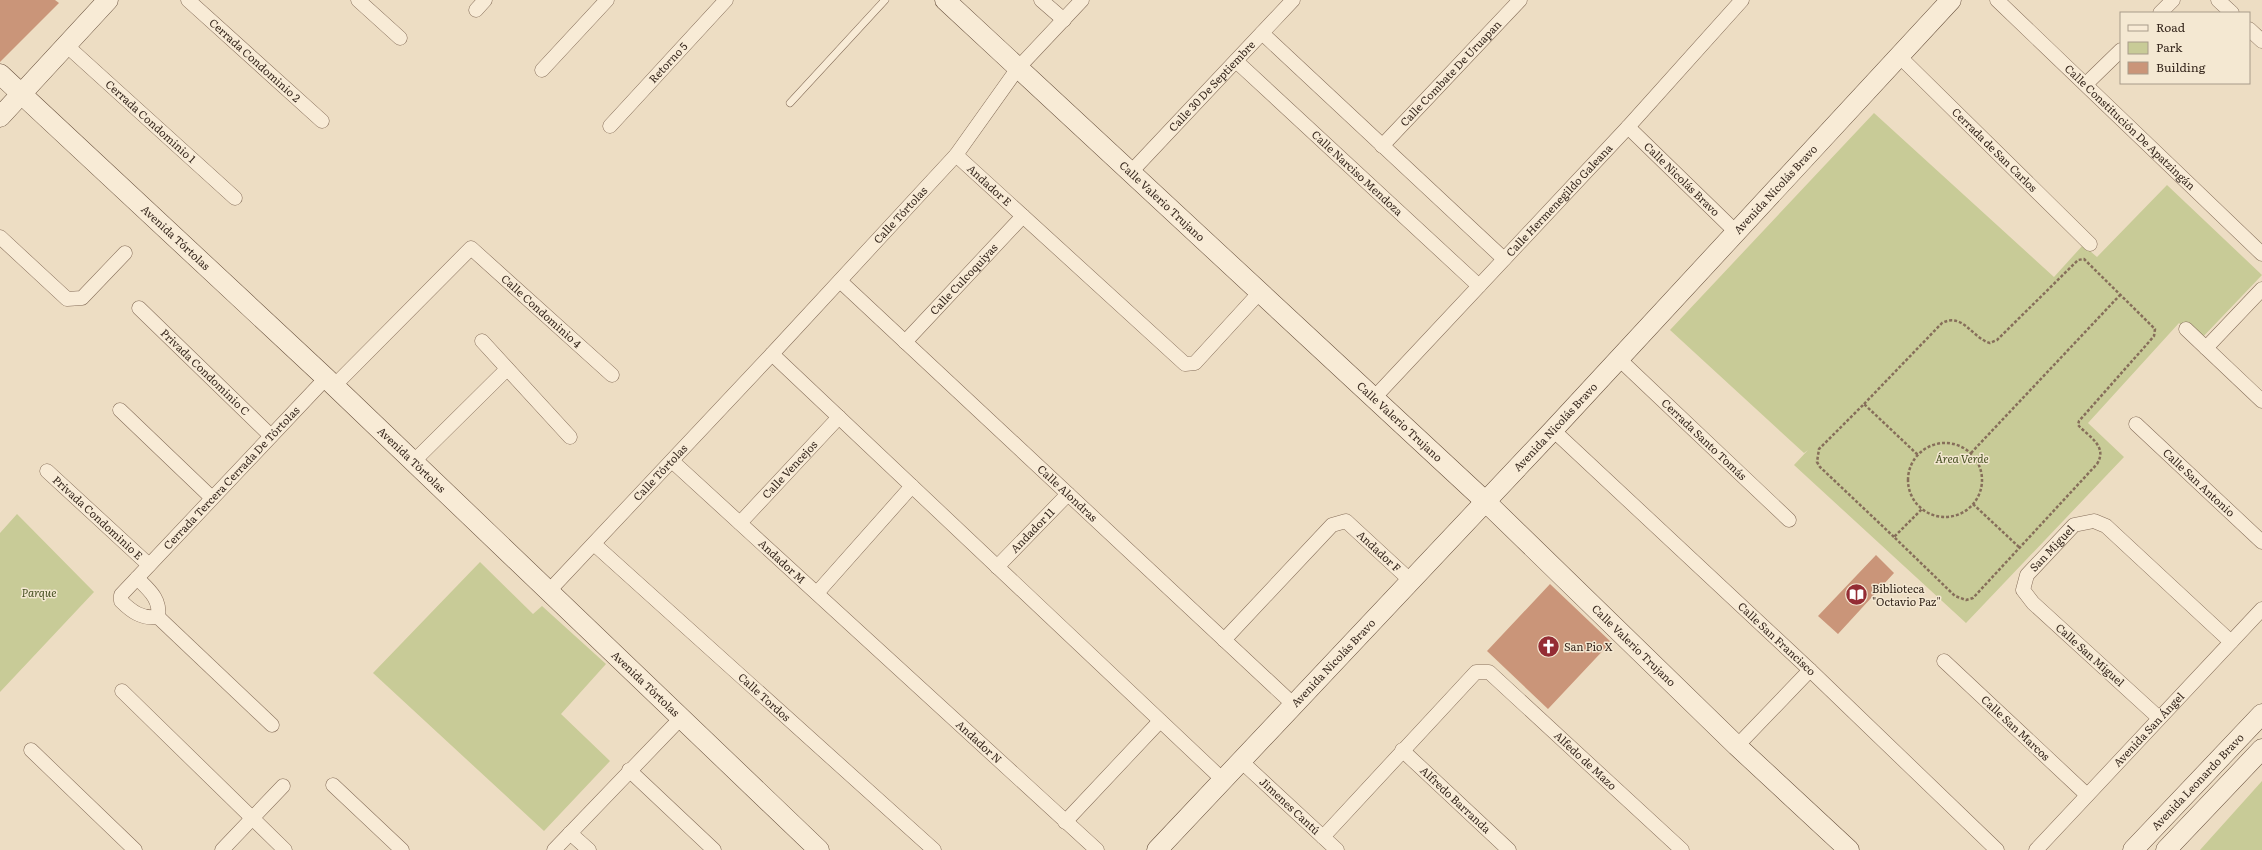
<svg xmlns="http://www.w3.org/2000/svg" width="2262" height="850" font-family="Literata,serif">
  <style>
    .green { fill: #c8cb97 }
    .building { fill: #ca9579 }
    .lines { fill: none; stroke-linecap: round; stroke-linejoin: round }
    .lane-casing { stroke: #866e5a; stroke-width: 8 }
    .street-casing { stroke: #866e5a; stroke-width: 15 }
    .secondary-casing { stroke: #68503d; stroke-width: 21 }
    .path { stroke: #866e5a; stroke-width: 2.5; stroke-dasharray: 3 2; stroke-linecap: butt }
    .lane { stroke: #f8ebd6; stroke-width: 7 }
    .street { stroke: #f8ebd6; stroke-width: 14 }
    .secondary { stroke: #f8ebd6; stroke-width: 20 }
    .labels { text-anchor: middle; stroke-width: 3; stroke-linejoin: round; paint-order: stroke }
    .street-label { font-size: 11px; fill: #37281e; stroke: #f4e8d2 }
    .park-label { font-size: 11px; font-style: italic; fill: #4a5325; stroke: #f4e8d2 }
    .poi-label { font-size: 11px; fill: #37281e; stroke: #f4e8d2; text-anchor: start }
  </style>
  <rect width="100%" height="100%" fill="#edddc3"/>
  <path class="green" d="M1874,113L2054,277L2083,245L2097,257L2167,185L2262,275L2199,341L2179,323L2088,423L2124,457L1966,623L1794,465L1808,450L1804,453L1670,330Z
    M17,514L94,592L0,692V533Z
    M480,562L533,614L542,606L606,664L561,714L610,761L544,831L373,673Z
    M2262,781V850H2200Z"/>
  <path class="building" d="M0,0H55L59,3L0,62Z
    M1876,555L1894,573L1838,634L1818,616Z
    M1550,584L1611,642L1548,709L1487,651Z"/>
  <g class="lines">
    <defs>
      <path id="lane" d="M790,103L885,0"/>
      <g id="street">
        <path id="s1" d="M188,0L322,121"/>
        <path d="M358,0L400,38"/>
        <path d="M1041,0L1064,20"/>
        <path id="s2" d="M1997,0L2262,254"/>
        <path d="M2218,0L2232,13"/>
        <path d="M476,10L485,0"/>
        <path d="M2160,13L2173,0"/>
        <path d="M2249,29L2262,41"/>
        <path d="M1262,33L1504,259"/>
        <path id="s3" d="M66,45L235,198"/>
        <path id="s4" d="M1899,56L2090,244"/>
        <path id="s5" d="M1236,61L1479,286"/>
        <path d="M542,70L607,0"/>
        <path d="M2086,84L2121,50"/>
        <path id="s6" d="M610,126L726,0"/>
        <path id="s7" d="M1628,127L1736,232"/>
        <path id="s8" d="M1382,146L1520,0"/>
        <path id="s9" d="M956,155L1185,364L1195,363L1260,292"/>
        <path id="s10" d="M1131,172L1293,0"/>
        <path d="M0,237L67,299L82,298L125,253"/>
        <path id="s11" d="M840,281L1294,705"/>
        <path id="s12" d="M139,308L271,436"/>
        <path d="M2186,329L2262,401"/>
        <path d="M482,341L570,437"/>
        <path id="s13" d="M905,342L1023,216"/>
        <path d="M2206,348L2262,289"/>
        <path d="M772,354L1222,779"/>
        <path id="s14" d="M1619,359L1789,520"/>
        <path id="s15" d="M334,386L471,248L612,375"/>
        <path id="s16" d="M1374,398L1628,127L1742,0"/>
        <path d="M120,410L212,498"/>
        <path id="s17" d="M2136,424L2262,542"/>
        <path id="s18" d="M1553,430L1810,670L1997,850"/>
        <path id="s19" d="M672,461L1097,850"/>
        <path d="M413,462L507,369"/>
        <path id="s20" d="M47,471L149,565"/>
        <path id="s21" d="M740,523L839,417"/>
        <path id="s22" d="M594,544L934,850"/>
        <path id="s23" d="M997,567L1068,494"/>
        <path d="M137,578C149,590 161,599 158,617"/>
        <path id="s24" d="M548,592L772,354L956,155L1018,68L1082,0"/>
        <path d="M817,593L912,486"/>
        <path id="s25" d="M158,617C142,619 132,612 121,601V595L326,378"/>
        <path d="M158,617L272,725"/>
        <path id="s26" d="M1224,640L1332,525L1346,521L1411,581"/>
        <path id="s27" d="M1944,661L2087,795"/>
        <path d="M122,691L285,850"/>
        <path id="s28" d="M2159,718L2033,603L2023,590L2027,575L2074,525L2094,521L2106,526L2231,642"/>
        <path d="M1737,746L1810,670"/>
        <path d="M31,750L135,850"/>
        <path id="s29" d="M1402,750L1509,850"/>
        <path id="s30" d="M1242,762L1337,850"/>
        <path d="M629,770L714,850"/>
        <path d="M333,785L402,850"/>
        <path d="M1065,822L1160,721"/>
        <path d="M570,833L589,850"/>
        <path id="s31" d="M1323,837L1476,672H1489L1682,850"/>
        <path d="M222,850L283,786"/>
        <path d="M554,850L680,719"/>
        <path id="s32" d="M2036,850L2262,609"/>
      </g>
      <g id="secondary">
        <path id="s33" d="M945,0L1486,502L1737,746L1849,850"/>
        <path id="s34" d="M0,74L326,378L819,850"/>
        <path d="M0,117L108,0"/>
        <path id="s35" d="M1157,850L1553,430L1951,0"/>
        <path id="s36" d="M2133,850L2262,714"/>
        <path d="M2166,850L2262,749"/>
      </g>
    </defs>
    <use href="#lane" class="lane-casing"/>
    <use href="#street" class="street-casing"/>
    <use href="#secondary" class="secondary-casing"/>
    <path class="path" d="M1864,404L1942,323C1963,312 1972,338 1990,343L1997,340L2078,260L2084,259L2155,329L2154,336L2148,343L2079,421L2078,425C2089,437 2108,446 2097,464L1973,598L1966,600L1955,596L1894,537L1922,509
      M1908 480a37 37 0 1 1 74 0a37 37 0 1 1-74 0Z
      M1971,453L2120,295
      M1973,504L2020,548
      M1894,537L1820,467L1817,462L1819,449L1864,404L1918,455"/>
    <use href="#lane" class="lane"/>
    <use href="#street" class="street"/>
    <use href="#secondary" class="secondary"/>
  </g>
  <defs>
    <symbol id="library-disc" viewBox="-11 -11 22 22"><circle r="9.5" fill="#942c34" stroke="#f4e8d2"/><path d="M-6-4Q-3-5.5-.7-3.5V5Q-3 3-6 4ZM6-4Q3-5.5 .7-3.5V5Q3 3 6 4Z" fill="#fff"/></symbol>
    <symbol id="church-disc" viewBox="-11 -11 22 22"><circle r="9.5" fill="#942c34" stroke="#f4e8d2"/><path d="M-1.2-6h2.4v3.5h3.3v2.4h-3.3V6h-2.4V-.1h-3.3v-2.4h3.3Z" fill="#fff"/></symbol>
  </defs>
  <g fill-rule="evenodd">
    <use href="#library-disc" x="1844" y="582" width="25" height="25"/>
    <use href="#church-disc" x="1536" y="634" width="25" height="25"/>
  </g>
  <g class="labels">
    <g class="street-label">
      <text dy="4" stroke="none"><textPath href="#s1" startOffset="90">Cerrada Condominio 2</textPath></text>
      <text dy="4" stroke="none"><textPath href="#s6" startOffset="86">Retorno 5</textPath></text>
      <text dy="4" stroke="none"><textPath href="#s8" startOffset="100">Calle Combate De Uruapan</textPath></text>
      <text dy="4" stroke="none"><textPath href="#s10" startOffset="118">Calle 30 De Septiembre</textPath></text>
      <text dy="4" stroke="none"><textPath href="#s3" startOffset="114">Cerrada Condominio 1</textPath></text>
      <text dy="4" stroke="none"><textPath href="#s2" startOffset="184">Calle Constitución De Apatzingán</textPath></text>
      <text dy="4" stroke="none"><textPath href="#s4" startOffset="134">Cerrada de San Carlos</textPath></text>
      <text dy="4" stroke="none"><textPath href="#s5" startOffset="165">Calle Narciso Mendoza</textPath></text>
      <text dy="4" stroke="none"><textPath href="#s7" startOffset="75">Calle Nicolás Bravo</textPath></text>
      <text dy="4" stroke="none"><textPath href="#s9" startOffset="45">Andador E</textPath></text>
      <text dy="4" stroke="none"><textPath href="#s35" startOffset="905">Avenida Nicolás Bravo</textPath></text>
      <text dy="4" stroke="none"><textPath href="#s16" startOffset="271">Calle Hermenegildo Galeana</textPath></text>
      <text dy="4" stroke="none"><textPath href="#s33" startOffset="296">Calle Valerio Trujano</textPath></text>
      <text dy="4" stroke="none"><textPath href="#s24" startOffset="516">Calle Tórtolas</textPath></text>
      <text dy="4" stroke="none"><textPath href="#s34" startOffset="240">Avenida Tórtolas</textPath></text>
      <text dy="4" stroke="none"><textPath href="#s13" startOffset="86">Calle Culcoquiyas</textPath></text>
      <text dy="4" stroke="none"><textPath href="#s15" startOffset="289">Calle Condominio 4</textPath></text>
      <text dy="4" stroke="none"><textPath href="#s12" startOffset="92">Privada Condominio C</textPath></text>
      <text dy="4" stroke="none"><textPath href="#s33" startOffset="620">Calle Valerio Trujano</textPath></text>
      <text dy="4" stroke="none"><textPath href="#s35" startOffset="581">Avenida Nicolás Bravo</textPath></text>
      <text dy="4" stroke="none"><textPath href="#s14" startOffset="117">Cerrada Santo Tomás</textPath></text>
      <text dy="4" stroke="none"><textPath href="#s34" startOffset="564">Avenida Tórtolas</textPath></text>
      <text dy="4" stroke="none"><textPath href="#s21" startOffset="73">Calle Vencejos</textPath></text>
      <text dy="4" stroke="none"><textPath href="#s24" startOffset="164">Calle Tórtolas</textPath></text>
      <text dy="4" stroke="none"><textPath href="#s25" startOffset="209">Cerrada Tercera Cerrada De Tórtolas</textPath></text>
      <text dy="4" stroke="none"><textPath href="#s17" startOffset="86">Calle San Antonio</textPath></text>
      <text dy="4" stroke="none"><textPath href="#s11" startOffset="311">Calle Alondras</textPath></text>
      <text dy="4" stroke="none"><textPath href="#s20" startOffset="69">Privada Condominio E</textPath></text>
      <text dy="4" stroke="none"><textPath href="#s23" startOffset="51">Andador 11</textPath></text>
      <text dy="4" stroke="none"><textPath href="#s28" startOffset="239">San Miguel</textPath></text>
      <text dy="4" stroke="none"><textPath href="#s26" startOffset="217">Andador F</textPath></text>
      <text dy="4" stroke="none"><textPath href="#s19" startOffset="149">Andador M</textPath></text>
      <text dy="4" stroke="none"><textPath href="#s18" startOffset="306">Calle San Francisco</textPath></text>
      <text dy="4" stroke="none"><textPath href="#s33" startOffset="944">Calle Valerio Trujano</textPath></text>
      <text transform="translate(2090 655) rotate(42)" y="4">Calle San Miguel</text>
      <text dy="4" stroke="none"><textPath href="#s35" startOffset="257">Avenida Nicolás Bravo</textPath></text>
      <text dy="4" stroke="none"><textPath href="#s34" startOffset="888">Avenida Tórtolas</textPath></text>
      <text dy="4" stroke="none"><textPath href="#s22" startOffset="229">Calle Tordos</textPath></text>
      <text dy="4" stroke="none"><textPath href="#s27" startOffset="98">Calle San Marcos</textPath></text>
      <text dy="4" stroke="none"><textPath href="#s32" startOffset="165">Avenida San Ángel</textPath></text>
      <text dy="4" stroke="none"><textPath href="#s19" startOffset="416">Andador N</textPath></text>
      <text dy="4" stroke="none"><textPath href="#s31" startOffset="369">Alfedo de Mazo</textPath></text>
      <text dy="4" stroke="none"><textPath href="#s36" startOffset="94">Avenida Leonardo Bravo</textPath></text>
      <text dy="4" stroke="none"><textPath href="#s29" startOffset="73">Alfredo Barranda</textPath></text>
      <text dy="4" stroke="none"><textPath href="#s30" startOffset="65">Jimenes Cantú</textPath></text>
    </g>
    <g class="park-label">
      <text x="1962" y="463">Área Verde</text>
      <text x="39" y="597">Parque</text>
    </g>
    <g class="poi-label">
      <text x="1872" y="593">Biblioteca<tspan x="1872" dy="13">"Octavio Paz"</tspan></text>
      <text x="1564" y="651">San Pio X</text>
    </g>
  </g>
  <rect x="2120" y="12" width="130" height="72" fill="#f4e8d2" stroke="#a89b8a"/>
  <rect x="2128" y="25" width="20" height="6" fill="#f8ebd6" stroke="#a89b8a"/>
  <text x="2156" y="32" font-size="12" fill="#37281e">Road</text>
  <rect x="2128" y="42" width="20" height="12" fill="#c8cb97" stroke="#a89b8a"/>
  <text x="2156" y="52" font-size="12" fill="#37281e">Park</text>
  <rect x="2128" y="62" width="20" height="12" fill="#ca9579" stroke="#a89b8a"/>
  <text x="2156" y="72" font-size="12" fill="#37281e">Building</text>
</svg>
